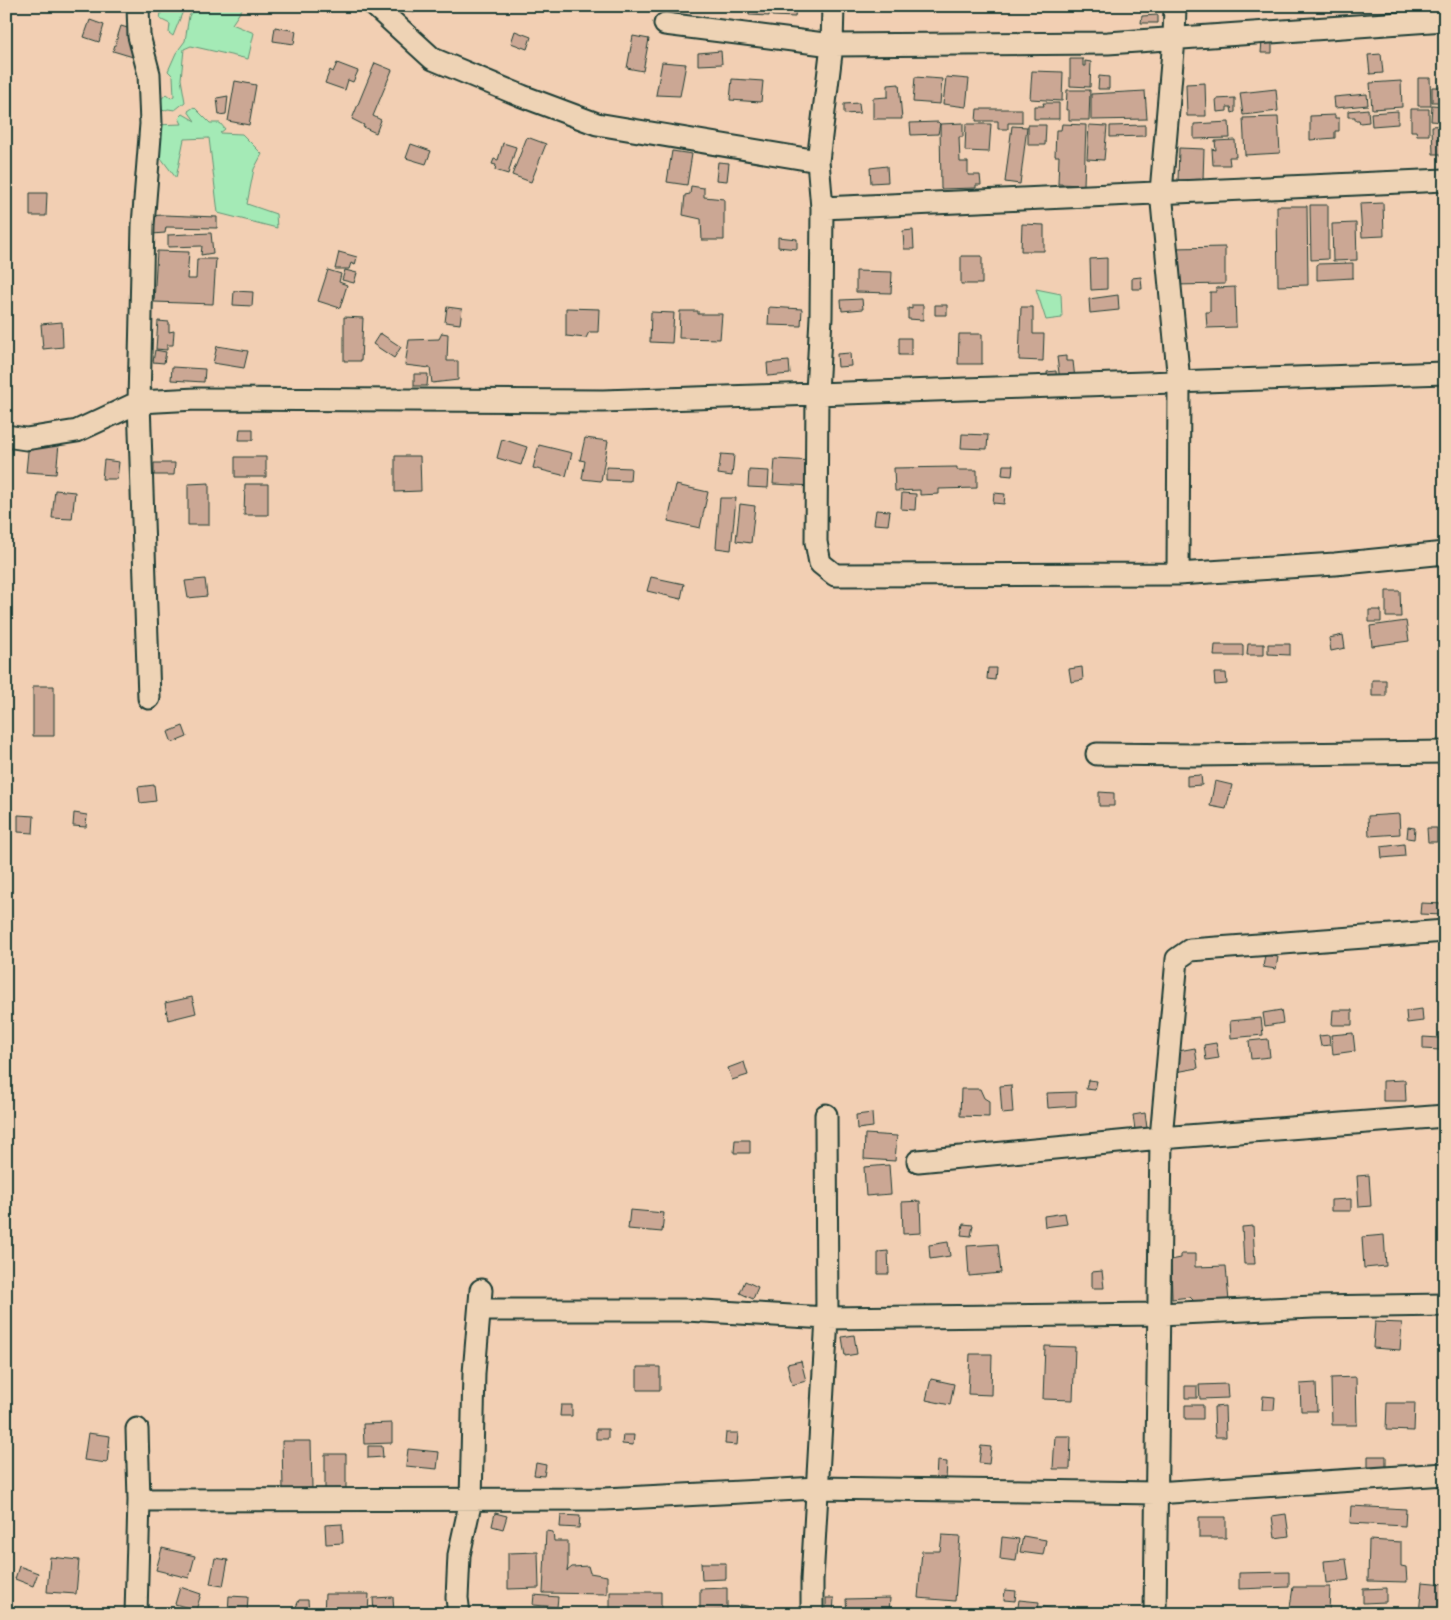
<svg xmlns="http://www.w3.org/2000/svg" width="1451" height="1620" font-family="'Gochi Hand',sans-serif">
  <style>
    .green { fill: #a4eab6; stroke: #629475 }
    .building { fill: #cba794; stroke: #1f3d34 }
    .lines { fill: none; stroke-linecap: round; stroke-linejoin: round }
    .minor-casing { stroke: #1f3d34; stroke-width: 25 }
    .minor { stroke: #eed3b5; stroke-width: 21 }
  </style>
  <rect width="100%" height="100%" fill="#f2cfb3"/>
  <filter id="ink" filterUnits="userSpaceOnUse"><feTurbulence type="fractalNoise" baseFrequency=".02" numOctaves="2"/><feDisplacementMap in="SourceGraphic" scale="10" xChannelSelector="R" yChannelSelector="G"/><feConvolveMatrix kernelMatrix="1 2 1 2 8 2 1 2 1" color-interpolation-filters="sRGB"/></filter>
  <g filter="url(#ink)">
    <path class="green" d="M162,6H185L173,36L169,33L170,24L160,19Z
      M196,6H244L232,24L254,33L248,59L191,46L184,49L181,79L185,102L175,110L168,109L164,111L157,104L166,94L171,98L174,96L173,76L168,71L176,53L185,41L189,16Z
      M194,107L210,123H220L225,129L220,133L242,134L262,154L254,169L247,204L276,214L277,228L218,213L209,138L184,139L176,178L152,146L154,125L182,124L179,118L183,114L195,121L188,111Z
      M1036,289L1061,294L1062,318L1046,320Z"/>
    <path class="building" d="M6,6H12L8,16L6,15Z
      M404,6H418L414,13L403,8Z
      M749,6H770L769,16L749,15Z
      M773,6H796L795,17L772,16Z
      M1266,6H1292V9L1266,10Z
      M1158,15V23H1141L1142,16Z
      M90,20L104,25L99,42L84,37Z
      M121,26L141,32L133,57L113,51Z
      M275,27L296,31L294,44L273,41Z
      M515,31L531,37L527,49L511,43Z
      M633,36L649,39L643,71L627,68Z
      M1262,41H1272V53H1261Z
      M721,51L722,64L698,65V53Z
      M1381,54L1383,73L1370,74L1368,55Z
      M1070,59H1083V66H1085V61L1091,62L1090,87L1070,86Z
      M662,62L686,64L680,96L656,95Z
      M337,63L358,71L353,82L348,80L345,90L325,83L330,70L333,72Z
      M375,63L392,70L373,116L381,120L376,133L363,127L364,125L352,119Z
      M1032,71L1063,72L1062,101L1030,99Z
      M1099,76L1109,77V89H1098Z
      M915,77L942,79L940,104L913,102Z
      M946,77L969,79L966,107L943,104Z
      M1418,78H1430L1431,106H1418Z
      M732,79L763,81L761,102L730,100Z
      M235,81L256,85L249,125L228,121Z
      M1401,81L1402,107L1372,109L1370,83Z
      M1205,83L1206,116H1187L1186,84Z
      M899,84L902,119H873V98L888,97V85Z
      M1432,87H1445V102H1432Z
      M1276,89L1278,111L1243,115L1240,93Z
      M1067,90H1090L1089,120H1069V110H1066Z
      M1145,91L1147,119L1091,120V94Z
      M1367,94L1368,105L1335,108L1334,97Z
      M228,96L226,114L219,115L217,98Z
      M1235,98V112L1232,113L1231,107H1227V111L1217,112L1216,99Z
      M859,103L860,113L844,114V104Z
      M1043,103H1059V119H1034V106H1044Z
      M1432,105L1445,106L1444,122L1431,121Z
      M977,109H1022V123H1008V129H998V121H976Z
      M1368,109L1369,122L1360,123L1359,120H1355V117H1348V111Z
      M1411,109H1429V135H1417L1416,131H1411Z
      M1398,111V124L1372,126L1371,113Z
      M1335,115V118H1339V131H1335V138L1310,140V116Z
      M1278,117L1280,153L1245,155L1243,118Z
      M938,122L940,124L938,134L911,135L910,123Z
      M1229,122L1230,138L1194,139V124Z
      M963,123V137H959L960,162H968V175H980L981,185H976V188L941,189L940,124Z
      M966,124H991L989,152L965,151Z
      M1062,124L1086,125L1084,185L1058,184L1059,156H1055L1056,130H1061Z
      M1028,125H1046L1045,145H1028Z
      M1089,125L1107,126L1104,160L1087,159Z
      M1145,125V136L1110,137V126Z
      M1445,125V157H1441V154H1433L1432,126Z
      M1012,126L1027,127L1020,184L1005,182Z
      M527,137L546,144L531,182L512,175Z
      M1235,140L1236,157H1229L1230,165H1213L1212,149L1216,150L1215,141Z
      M503,143L516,147L508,174L495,170L496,165L492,164L494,159L498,160Z
      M411,144L431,151L426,164L406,158Z
      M1179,148L1204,149L1203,180H1178Z
      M672,151L692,154L687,185L667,182Z
      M718,162L729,163L727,181L716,180Z
      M887,166L888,182L871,183L870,168Z
      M691,186L704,188V197L724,199V240H702L701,219L683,215L685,195L690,194Z
      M30,193H47L46,216H30Z
      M1383,203L1384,236L1362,237L1360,204Z
      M1310,205H1328V259L1311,260Z
      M1277,206H1307L1308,285L1278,286Z
      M164,215L217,217V228L166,227L165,233L152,234L145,216Z
      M1356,223L1357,260L1333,261L1332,224Z
      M1022,224L1044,225V251H1021Z
      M913,230L914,249H904L903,231Z
      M211,233L213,253L201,255L202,246L168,247V235Z
      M778,237L797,239V249L778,247Z
      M1225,247V284L1175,285L1174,248Z
      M157,251L189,252L187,279H196L197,259H216L213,304L154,302Z
      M339,252L357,257L355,265L351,263L349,269H335Z
      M961,256H982V284H961Z
      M1107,258V289L1091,290L1090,259Z
      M1353,263V278L1317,280V264Z
      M328,270L341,274L339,282L347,285L340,308L318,301Z
      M345,270L357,273L354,283L342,280Z
      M856,271L892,272L891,293L856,292Z
      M1141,277L1142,289H1132V278Z
      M1235,287L1236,327L1207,328L1206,312H1210V292H1216V288Z
      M234,291L253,292L252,306L233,305Z
      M1118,295L1119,310L1090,313L1089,299Z
      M862,299L863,309L842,311L841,300Z
      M912,305H923V320L908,319V308L912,309Z
      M935,305H947V315H935Z
      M447,307L462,309L460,324L445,322Z
      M769,307L802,309L801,326L768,325Z
      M1021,307H1033V334H1044L1043,361L1019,360Z
      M566,308L599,309L598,332H589L586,338L566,336Z
      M680,311H698V314H722L720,339L679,338Z
      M651,312L674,313L672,343L650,342Z
      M344,317L363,318L361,361H344Z
      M158,321L169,322V332L174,331L173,345H167V350L156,349Z
      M62,322L63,347L43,349L41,324Z
      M380,333L401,347L394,358L373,344Z
      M442,333L448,334L447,361H458V380L432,383L430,368L405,365L409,340L439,339Z
      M959,334H982V364H958Z
      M899,338H911V355H899Z
      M217,346L248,351L244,368L213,363Z
      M155,350L166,352L164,363L153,362Z
      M850,353L851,366L838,367L837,354Z
      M1066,356V361H1073L1075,379L1060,381L1057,357Z
      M789,361L790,374L768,376L767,363Z
      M172,367L205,369L204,382L171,380Z
      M1056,371L1057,383L1048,384L1047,372Z
      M414,374H428L427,386H414Z
      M240,429H253V440H239Z
      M30,431L60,434L56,474L26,472Z
      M962,434L988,435L987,449L961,448Z
      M585,438L608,441L601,481L582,479L585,461L580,460Z
      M502,439L527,447L521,465L497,458Z
      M539,445L572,453L566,476L533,468Z
      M721,454L734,455L732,476L718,474Z
      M395,456H420L421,491L395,492Z
      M235,457H266V477H235Z
      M775,459L815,461L813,486L773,484Z
      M104,460L119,462L117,479H102Z
      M154,463H175L174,475H154Z
      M1003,465H1013L1012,476L1002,475Z
      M606,467L631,468L630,481L606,480Z
      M957,467V470H977V488L939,489V494L920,495V490L895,491L894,468Z
      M749,470L769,471L768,488L748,487Z
      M209,483V525H188V484Z
      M245,484H268V515H244Z
      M676,485L708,492L700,528L668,521Z
      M55,490L75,492L72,519L52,518Z
      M902,493L916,494L915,510L901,509Z
      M994,493L1005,494L1004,504L993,503Z
      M720,498H736L731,550L716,548Z
      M740,504L755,506L751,543L736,541Z
      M876,510L890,511L888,525L874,524Z
      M651,577L684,584L681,599L647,591Z
      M205,579L207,596L188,598L185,581Z
      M1386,591H1400L1401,617H1386Z
      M1369,610H1381V622H1369Z
      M1406,621L1409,641L1372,646L1370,626Z
      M1343,635L1345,648L1331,651L1329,638Z
      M1248,644H1264V655H1247Z
      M1268,644H1290V655L1268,654Z
      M1215,645H1243V656H1214Z
      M1082,667L1083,680L1071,682L1069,669Z
      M988,668H996L995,680L987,679Z
      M1214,673H1226L1227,684L1215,685Z
      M1372,680H1386V696H1372Z
      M33,686H54V736H33Z
      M183,726L187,737L172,743L168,732Z
      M1201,775L1202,785L1187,786V776Z
      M1215,781L1232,785L1226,809L1210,806Z
      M154,785L156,801L140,803L138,787Z
      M1099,792L1114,793V806H1099Z
      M74,813L87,815L86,827L73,826Z
      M1399,814L1400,834L1369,836L1368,816Z
      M18,815L34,816L33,833L18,832Z
      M1408,827L1415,828L1414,839L1407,838Z
      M1427,828H1437V842H1428Z
      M1404,844L1405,856L1382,858L1381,847Z
      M1421,903L1444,904L1443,915L1420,914Z
      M1265,955L1278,957L1276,969L1263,967Z
      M192,997L196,1013L168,1020L165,1003Z
      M1422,1009L1423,1021L1407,1023L1406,1011Z
      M1281,1010L1283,1023L1265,1026L1263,1013Z
      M1333,1010H1352V1025H1332Z
      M1261,1018L1263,1035L1231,1038L1230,1021Z
      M1353,1033L1355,1051L1333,1054L1331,1035Z
      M1329,1035L1330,1045L1321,1046L1319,1036Z
      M1423,1037L1440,1038V1050L1423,1049Z
      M1268,1039L1270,1057L1251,1059L1249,1041Z
      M1216,1043L1219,1058L1206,1060L1204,1045Z
      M1195,1048L1198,1068L1176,1072L1173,1052Z
      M744,1062L748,1075L732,1080L728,1068Z
      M1088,1080L1097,1081L1095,1090L1086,1089Z
      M1405,1080L1406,1101H1383V1081Z
      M1011,1085L1013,1113L1002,1114L1000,1086Z
      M961,1089H980L984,1098L989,1101V1117L960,1116Z
      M1076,1092V1106L1048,1108L1047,1093Z
      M872,1113L873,1127L857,1129L856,1115Z
      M1145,1113L1147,1128L1135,1130L1133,1115Z
      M865,1134L897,1136L895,1161L864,1159Z
      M735,1140H750V1153H734Z
      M889,1165L891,1194L866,1196L864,1167Z
      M1369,1175L1371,1206L1359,1207L1357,1176Z
      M1351,1199V1211H1331V1200Z
      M920,1201L921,1233L903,1234L902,1202Z
      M630,1210L664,1213L662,1232L628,1229Z
      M1065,1213L1067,1224L1045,1227L1044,1216Z
      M963,1224L973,1225L971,1236L961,1235Z
      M1253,1226L1255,1264H1244L1242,1227Z
      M1384,1235L1386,1266L1364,1268L1362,1237Z
      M948,1242L950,1256L930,1259L929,1245Z
      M998,1244L1001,1273L969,1276L967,1246Z
      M888,1251L889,1274H878V1252Z
      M1181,1254H1195V1267L1226,1266L1229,1302H1195L1190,1297L1172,1299L1171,1260L1181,1258Z
      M1102,1271L1104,1288H1092V1272Z
      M745,1281L758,1287L753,1299L740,1293Z
      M1375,1322L1402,1323L1400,1350L1373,1348Z
      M854,1335L857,1354L845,1356L842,1337Z
      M1045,1346L1075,1347L1073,1400L1043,1399Z
      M970,1354H992L991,1395L968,1394Z
      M801,1361L806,1381L792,1385L787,1364Z
      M637,1367H660V1390H637Z
      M1356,1377L1357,1425H1332L1331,1378Z
      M931,1379L954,1384L950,1405L926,1400Z
      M1316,1383L1317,1411H1301L1300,1384Z
      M1227,1384L1228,1398L1200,1399L1199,1385Z
      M1185,1386H1197V1398H1185Z
      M1263,1396L1275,1397L1274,1410H1262Z
      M1387,1403H1415L1414,1431L1386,1430Z
      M561,1405H572V1416H560Z
      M1185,1405H1203V1419H1185Z
      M1225,1406L1226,1437H1215L1214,1407Z
      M392,1423V1443L364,1444L363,1424Z
      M596,1429H608V1439H596Z
      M88,1433L110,1436L107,1463L84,1460Z
      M726,1433H738L737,1445L725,1444Z
      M623,1435H634L633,1445L622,1444Z
      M1055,1436H1071L1070,1469H1053Z
      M282,1441H311L312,1488L283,1489Z
      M368,1446H382L383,1457L368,1458Z
      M981,1446L991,1447L989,1464L979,1463Z
      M408,1449L439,1452L437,1469L406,1466Z
      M325,1454H346V1491H325Z
      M1368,1456H1386V1469L1368,1470Z
      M937,1461L947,1462L946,1480H936Z
      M536,1463L546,1465L544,1476L534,1475Z
      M1351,1506L1406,1509L1405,1526L1350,1523Z
      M495,1513L507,1516L503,1529L492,1526Z
      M1286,1514L1289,1536L1275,1538L1272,1516Z
      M561,1515L580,1516L579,1528L560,1527Z
      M1199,1517H1226V1538H1199Z
      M342,1524L343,1543L326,1544L325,1525Z
      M546,1531L553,1532L554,1541H568V1565L567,1571L572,1567L588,1566L590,1573L607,1576V1594L543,1593Z
      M942,1535L960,1536L955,1601L918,1598L922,1551H940Z
      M1023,1536L1046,1540L1043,1555L1020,1552Z
      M1002,1537L1019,1539L1016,1561L1000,1559Z
      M1369,1540L1401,1542V1566L1406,1567L1407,1582L1368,1581Z
      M162,1548L195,1556L189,1578L156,1570Z
      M538,1552L539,1588L508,1589V1553Z
      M50,1557L79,1560L76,1594L47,1592Z
      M215,1558L228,1560L223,1586L210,1584Z
      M1346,1559L1349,1580L1326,1583L1324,1561Z
      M701,1563H726V1579L702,1580Z
      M19,1566L38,1573L33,1586L15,1579Z
      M1289,1572V1587L1239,1589V1573Z
      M1422,1582L1445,1584V1614H1419Z
      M180,1587L201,1594L196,1610L175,1604Z
      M1293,1587H1330L1329,1614H1289Z
      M727,1588V1610L700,1611V1589Z
      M1386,1588V1602L1363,1603V1589Z
      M1005,1590L1016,1591L1015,1601L1004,1600Z
      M610,1592H661V1614H610Z
      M325,1594H369L368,1614H324Z
      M534,1595L558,1597L557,1607L533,1605Z
      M229,1596L248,1597L247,1614H228Z
      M393,1597L394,1614H374L373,1598Z
      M826,1598H834L833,1614H826Z
      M890,1598L889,1613L847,1614L846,1599Z
      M299,1600H308L309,1614H292V1609L296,1607Z
      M1019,1600L1039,1602L1038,1614H1017Z
      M741,1605L775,1611V1614H740Z
      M1043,1607L1062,1610L1061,1614H1042Z"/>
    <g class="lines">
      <defs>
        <path id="minor" d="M138,6L139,36L149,74L151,124L143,225L139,402L149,698
          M375,6L433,59L522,96L597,124L818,161
          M833,6L832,45L818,161L822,208L821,317L817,392L816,542L820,563L835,575L1178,574L1335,564L1445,553
          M1175,6L1174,39L1161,192L1179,382L1178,574
          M665,24L832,45L1108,43L1445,20
          M822,208L1445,180
          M6,436L26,439L77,431L139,402L196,399L603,401L1445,373
          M1097,754L1194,755L1445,752
          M918,1161L1161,1138L1445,1116
          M480,1310H686L827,1318L1159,1314L1313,1307L1445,1305
          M139,1500L605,1499L817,1488L1156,1493L1445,1474
          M136,1614L139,1500L137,1429
          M459,1614L457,1598L459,1555L471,1500L474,1373L481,1290
          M812,1614V1580L827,1318L826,1115
          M1155,1614L1161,1138L1177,959L1190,950L1445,931"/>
      </defs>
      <use href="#minor" class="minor-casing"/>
      <use href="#minor" class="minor"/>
    </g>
  </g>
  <rect width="1451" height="1620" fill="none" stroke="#eed3b5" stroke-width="25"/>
  <rect x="12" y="12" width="1426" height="1595" fill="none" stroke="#1f3d34" stroke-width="2" filter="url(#ink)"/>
</svg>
